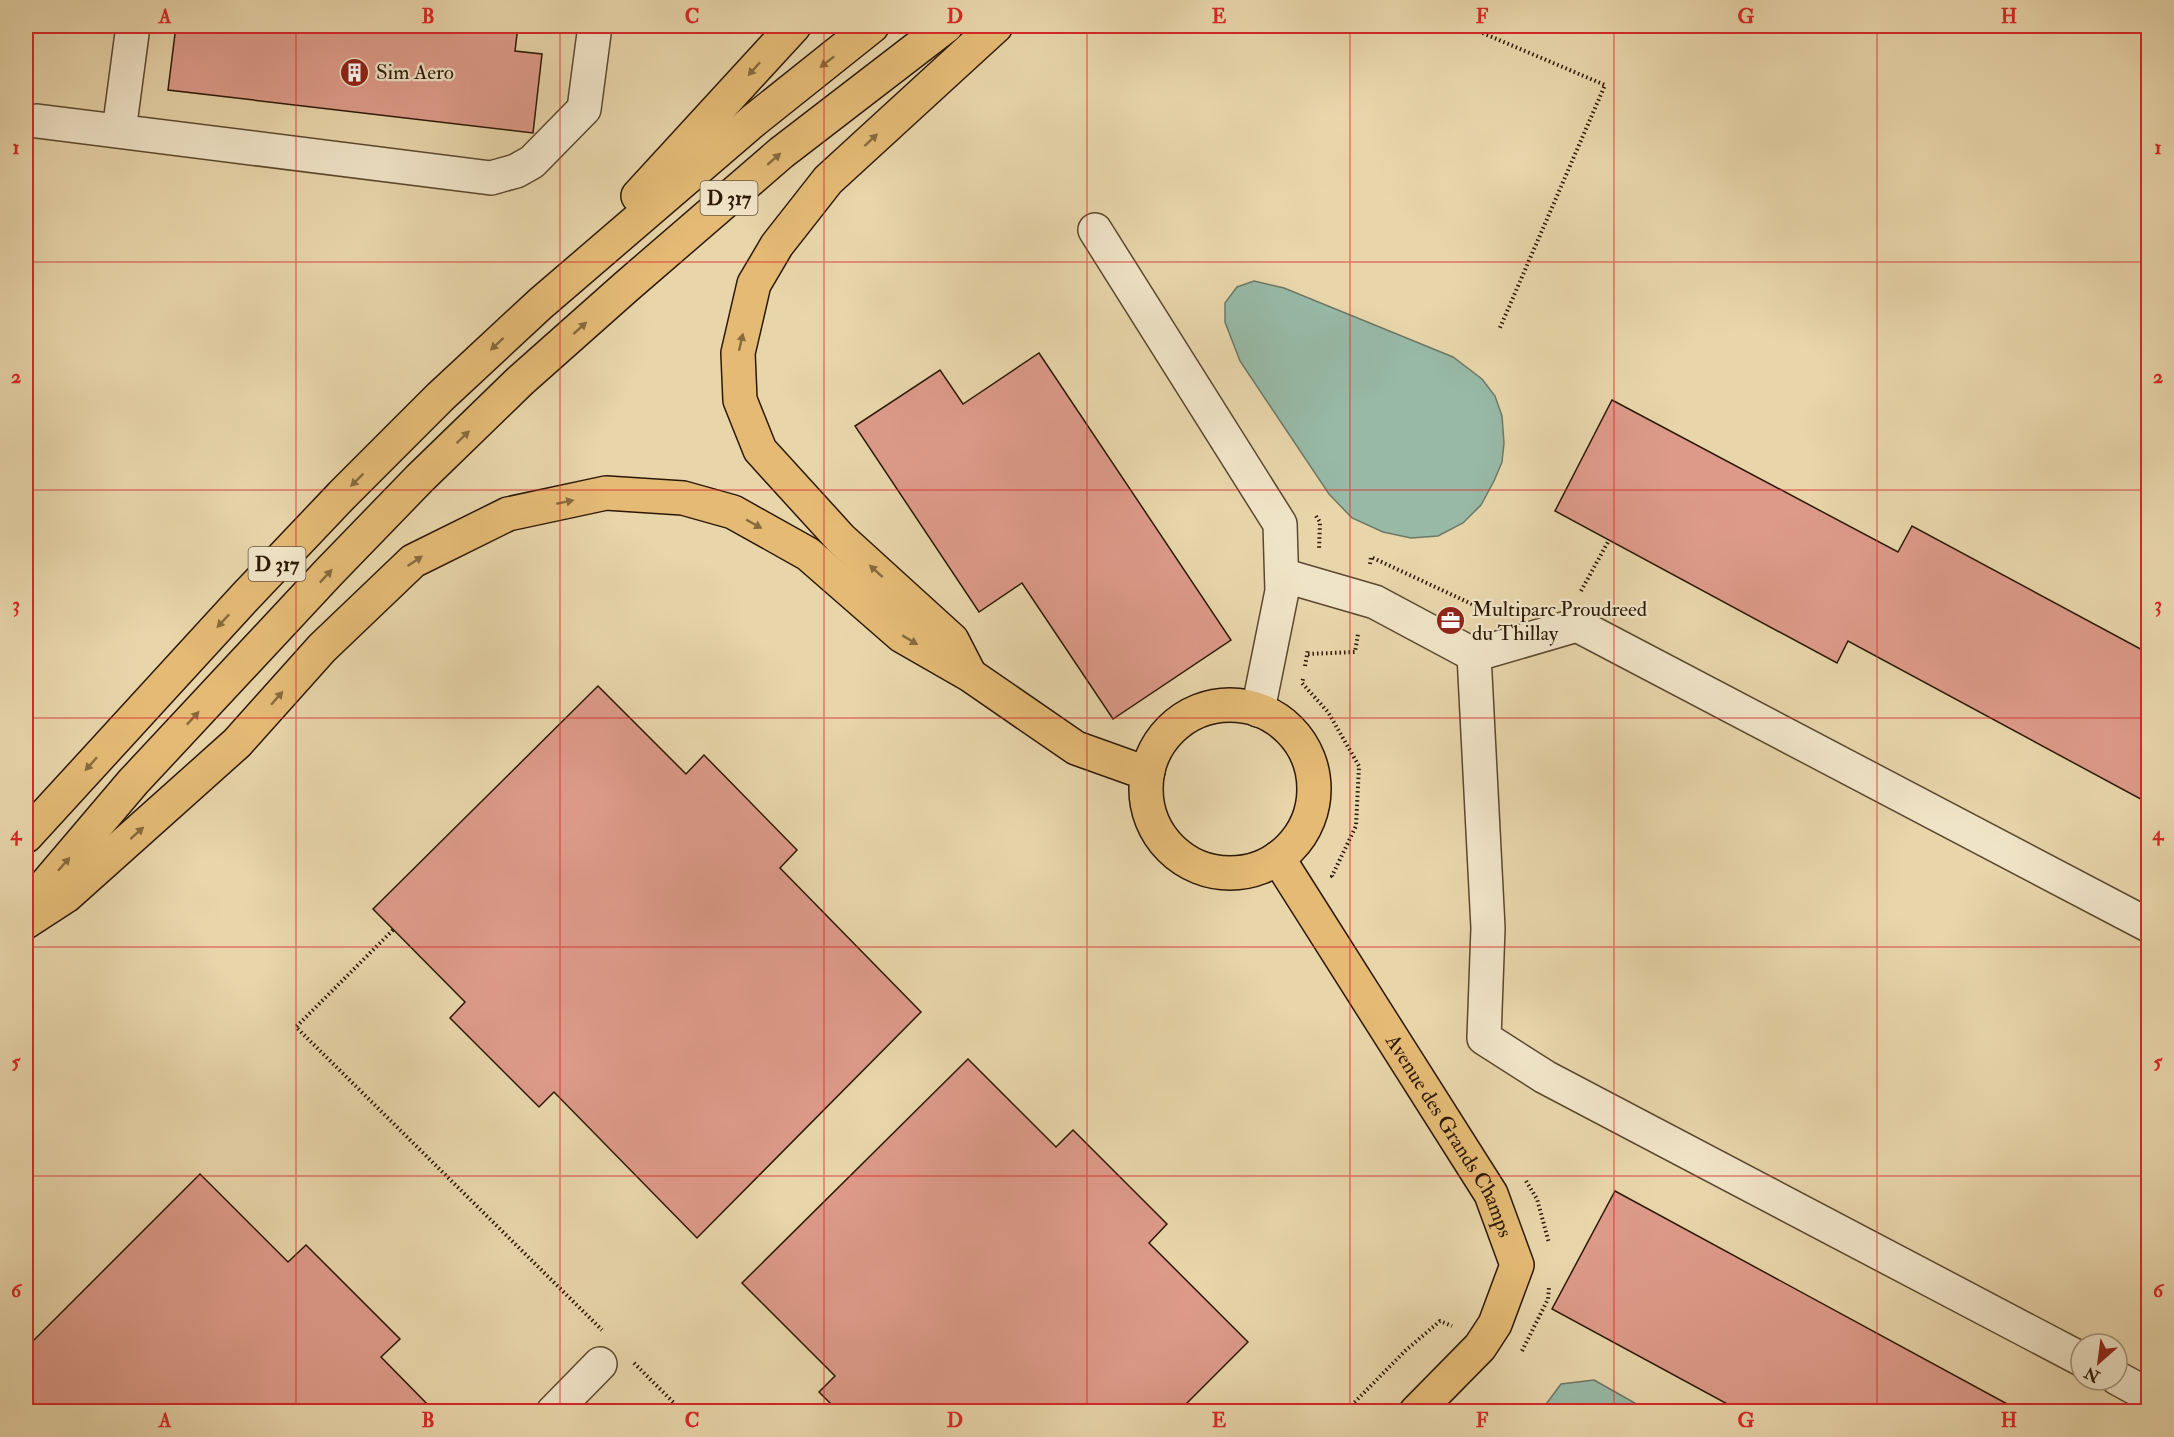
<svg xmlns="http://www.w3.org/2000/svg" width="2174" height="1437" font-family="'IM FELL Double Pica',serif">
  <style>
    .water { fill: #97b9a6; stroke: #6c7966; stroke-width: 1.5 }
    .building { fill: #dd9a89; stroke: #2c1905; stroke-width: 1.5 }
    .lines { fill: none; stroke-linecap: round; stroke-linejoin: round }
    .minor-casing { stroke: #5b482e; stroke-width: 36 }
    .major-casing { stroke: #2c1905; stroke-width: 36 }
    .path { stroke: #2c1905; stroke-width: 4; stroke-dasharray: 1.5 3; stroke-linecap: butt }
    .minor { stroke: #f0e4c8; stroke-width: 33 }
    .major { stroke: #e4ba75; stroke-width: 33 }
    .oneway { fill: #886a3d }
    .grid { fill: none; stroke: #d62828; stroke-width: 1.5; stroke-opacity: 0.55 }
    .labels { text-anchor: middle; stroke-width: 4.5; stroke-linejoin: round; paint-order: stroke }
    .shield { fill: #f0e4c8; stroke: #675640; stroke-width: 1.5 }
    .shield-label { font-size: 20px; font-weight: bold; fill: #2c1905 }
    .poi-label { font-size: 21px; fill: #2c1905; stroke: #f0e4c8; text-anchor: start }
    .street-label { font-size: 21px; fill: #2c1905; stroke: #f0e4c8 }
    .neatline { fill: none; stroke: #d62828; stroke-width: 2 }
    .grid-label { font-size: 20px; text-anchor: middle; font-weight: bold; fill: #d62828 }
  </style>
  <rect width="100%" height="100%" fill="#e8d5aa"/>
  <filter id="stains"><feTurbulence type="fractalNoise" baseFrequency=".00333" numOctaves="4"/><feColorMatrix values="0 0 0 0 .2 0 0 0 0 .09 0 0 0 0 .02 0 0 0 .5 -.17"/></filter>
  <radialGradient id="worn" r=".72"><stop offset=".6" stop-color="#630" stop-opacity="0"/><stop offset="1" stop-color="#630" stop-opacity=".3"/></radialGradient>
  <path class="water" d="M1254,281L1284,288L1453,357L1482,379L1495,396L1502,416L1504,443L1502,462L1494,481L1481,505L1463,523L1438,536L1411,538L1383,532L1352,518L1329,494L1240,361L1225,322V303L1237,287Z
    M1594,1380L1649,1411H1541L1561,1384Z"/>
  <path class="building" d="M176,26H518L515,51L542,54L533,133L168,90Z
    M1039,353L1231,640L1113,719L1022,583L979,612L855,426L940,370L963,404Z
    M1612,400L1898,552L1912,526L2148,653V803L1848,641L1837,663L1555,511Z
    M598,686L686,774L704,755L797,850L780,868L921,1012L697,1238L554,1092L539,1107L450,1018L465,1002L373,909Z
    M968,1059L1056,1147L1073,1130L1167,1224L1149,1243L1248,1342L1178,1412H839L819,1392L835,1376L742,1283Z
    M200,1174L288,1262L306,1245L400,1339L381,1357L435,1412H26V1348Z
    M1615,1191L2022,1412H1742L1552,1309Z"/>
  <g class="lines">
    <defs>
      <path id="minor" d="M37,121L491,178L516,171L532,162L584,109L595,26
        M119,131L133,26
        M1095,230L1280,524L1282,591L1258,710
        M1282,575L1375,602L1474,655L1577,625L2148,925
        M1474,655L1488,928L1484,1038L1545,1077L2081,1359
        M2117,1378L2148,1395
        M553,1412L600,1364"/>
      <g id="major">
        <path d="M638,196L794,26"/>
        <path d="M969,673L952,640L841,539L760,450L740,400L738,353L754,284L777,245L828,180L996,26"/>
        <circle cx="1230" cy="789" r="84"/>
        <path d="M26,836L246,596L342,495L440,397L540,304L753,121L872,26"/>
        <path id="s1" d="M1278,858L1491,1194L1517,1265L1495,1324L1480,1347L1416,1412"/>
        <path d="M26,908L133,782L328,573L420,478L520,381L627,286L781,153L946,26"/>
        <path d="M26,922L66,896L237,743L322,648L413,561L508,514L606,493L683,498L733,512L808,554L902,636L970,675L1076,748L1132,768L1148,771"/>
      </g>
    </defs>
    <use href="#minor" class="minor-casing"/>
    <use href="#major" class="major-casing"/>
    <path class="path" d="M1466,26L1605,85L1499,330
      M1316,516L1320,522L1319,550
      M1370,564L1371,557L1491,613
      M1581,591L1609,540
      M1308,654L1355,652L1358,634
      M1305,666L1308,649
      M1303,679L1302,683L1328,712L1359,766L1356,826L1332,876L1334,878
      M393,930L296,1027L602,1330
      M1526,1181L1537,1199L1549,1243
      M1522,1351L1548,1299L1549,1287
      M634,1363L683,1412
      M1345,1412L1405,1351L1440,1321L1452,1326"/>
    <use href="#minor" class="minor"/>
    <use href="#major" class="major"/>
  </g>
  <defs><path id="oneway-solid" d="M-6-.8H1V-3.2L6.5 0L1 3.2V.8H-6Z" transform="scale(1.5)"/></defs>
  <g class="oneway">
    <use href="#oneway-solid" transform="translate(827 62) rotate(142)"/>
    <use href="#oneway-solid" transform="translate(754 69) rotate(132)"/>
    <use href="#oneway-solid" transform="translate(871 140) rotate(-43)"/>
    <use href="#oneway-solid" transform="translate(774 159) rotate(-41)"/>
    <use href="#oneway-solid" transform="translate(580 328) rotate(-42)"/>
    <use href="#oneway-solid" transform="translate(741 342) rotate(-77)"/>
    <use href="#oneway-solid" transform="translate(497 344) rotate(137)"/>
    <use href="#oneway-solid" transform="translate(463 437) rotate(-44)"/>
    <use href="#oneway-solid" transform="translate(357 480) rotate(135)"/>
    <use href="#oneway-solid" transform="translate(565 502) rotate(-12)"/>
    <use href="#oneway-solid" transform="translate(754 524) rotate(29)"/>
    <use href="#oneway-solid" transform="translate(415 561) rotate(-34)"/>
    <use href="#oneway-solid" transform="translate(876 571) rotate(-138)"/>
    <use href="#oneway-solid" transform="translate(326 576) rotate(-47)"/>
    <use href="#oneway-solid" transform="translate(223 621) rotate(133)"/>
    <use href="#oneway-solid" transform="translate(910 640) rotate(31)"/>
    <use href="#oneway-solid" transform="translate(277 698) rotate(-49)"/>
    <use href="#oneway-solid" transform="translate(193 718) rotate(-47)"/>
    <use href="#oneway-solid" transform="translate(91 764) rotate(132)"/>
    <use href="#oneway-solid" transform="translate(137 833) rotate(-42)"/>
    <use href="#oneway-solid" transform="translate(64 864) rotate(-49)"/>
  </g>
  <path class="grid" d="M296,26V1412M560,26V1412M824,26V1412M1087,26V1412M1350,26V1412M1614,26V1412M1877,26V1412M26,262H2148M26,490H2148M26,718H2148M26,947H2148M26,1176H2148"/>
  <defs>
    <symbol id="building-disc" viewBox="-11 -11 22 22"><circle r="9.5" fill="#8f2418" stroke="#f0e4c8"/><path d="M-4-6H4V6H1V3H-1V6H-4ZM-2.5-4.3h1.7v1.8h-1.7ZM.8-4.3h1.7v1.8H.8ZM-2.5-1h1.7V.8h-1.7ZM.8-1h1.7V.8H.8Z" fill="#fff"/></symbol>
    <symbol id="office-disc" viewBox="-11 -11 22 22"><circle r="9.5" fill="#8f2418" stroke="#f0e4c8"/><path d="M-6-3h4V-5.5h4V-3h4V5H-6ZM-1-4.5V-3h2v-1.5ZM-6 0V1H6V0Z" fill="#fff"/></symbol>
  </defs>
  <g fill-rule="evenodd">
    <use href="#building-disc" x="338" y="56" width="33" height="33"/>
    <use href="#office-disc" x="1434" y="604" width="33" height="33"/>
  </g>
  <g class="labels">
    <g class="shield">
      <rect x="700.5" y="181" width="57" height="34" rx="4.5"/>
      <rect x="248.5" y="547" width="57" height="34" rx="4.5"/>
    </g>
    <g class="shield-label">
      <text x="729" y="205">D 317</text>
      <text x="277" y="571">D 317</text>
    </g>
    <g class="poi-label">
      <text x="376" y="79">Sim Aero</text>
      <text x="1472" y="616">Multiparc Proudreed<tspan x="1472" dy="24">du Thillay</tspan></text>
    </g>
    <g class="street-label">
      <text dy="7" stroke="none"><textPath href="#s1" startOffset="327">Avenue des Grands Champs</textPath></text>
    </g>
  </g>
  <rect width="2174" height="1437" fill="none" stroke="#e8d5aa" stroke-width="66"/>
  <g transform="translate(2099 1362) rotate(208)"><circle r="28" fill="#f0e4c8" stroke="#a2937a" stroke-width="1.5"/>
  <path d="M0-4.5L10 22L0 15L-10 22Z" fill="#8f2418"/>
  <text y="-9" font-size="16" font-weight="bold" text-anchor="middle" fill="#2c1905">N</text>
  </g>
  <rect x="33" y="33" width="2108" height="1371" class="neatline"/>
  <g class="grid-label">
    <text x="165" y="23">A</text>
    <text x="428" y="23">B</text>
    <text x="692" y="23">C</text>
    <text x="955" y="23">D</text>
    <text x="1219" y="23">E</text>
    <text x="1482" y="23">F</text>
    <text x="1746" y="23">G</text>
    <text x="2009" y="23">H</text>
    <text x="16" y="154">1</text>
    <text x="2158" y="154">1</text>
    <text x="16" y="383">2</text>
    <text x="2158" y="383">2</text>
    <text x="16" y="611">3</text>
    <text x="2158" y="611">3</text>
    <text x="16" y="840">4</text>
    <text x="2158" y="840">4</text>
    <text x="16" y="1068">5</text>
    <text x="2158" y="1068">5</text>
    <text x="16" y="1297">6</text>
    <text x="2158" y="1297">6</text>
    <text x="165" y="1427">A</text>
    <text x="428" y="1427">B</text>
    <text x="692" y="1427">C</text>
    <text x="955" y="1427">D</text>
    <text x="1219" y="1427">E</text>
    <text x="1482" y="1427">F</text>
    <text x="1746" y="1427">G</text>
    <text x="2009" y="1427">H</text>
  </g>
  <rect width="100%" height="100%" filter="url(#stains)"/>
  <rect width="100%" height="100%" fill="url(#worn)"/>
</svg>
